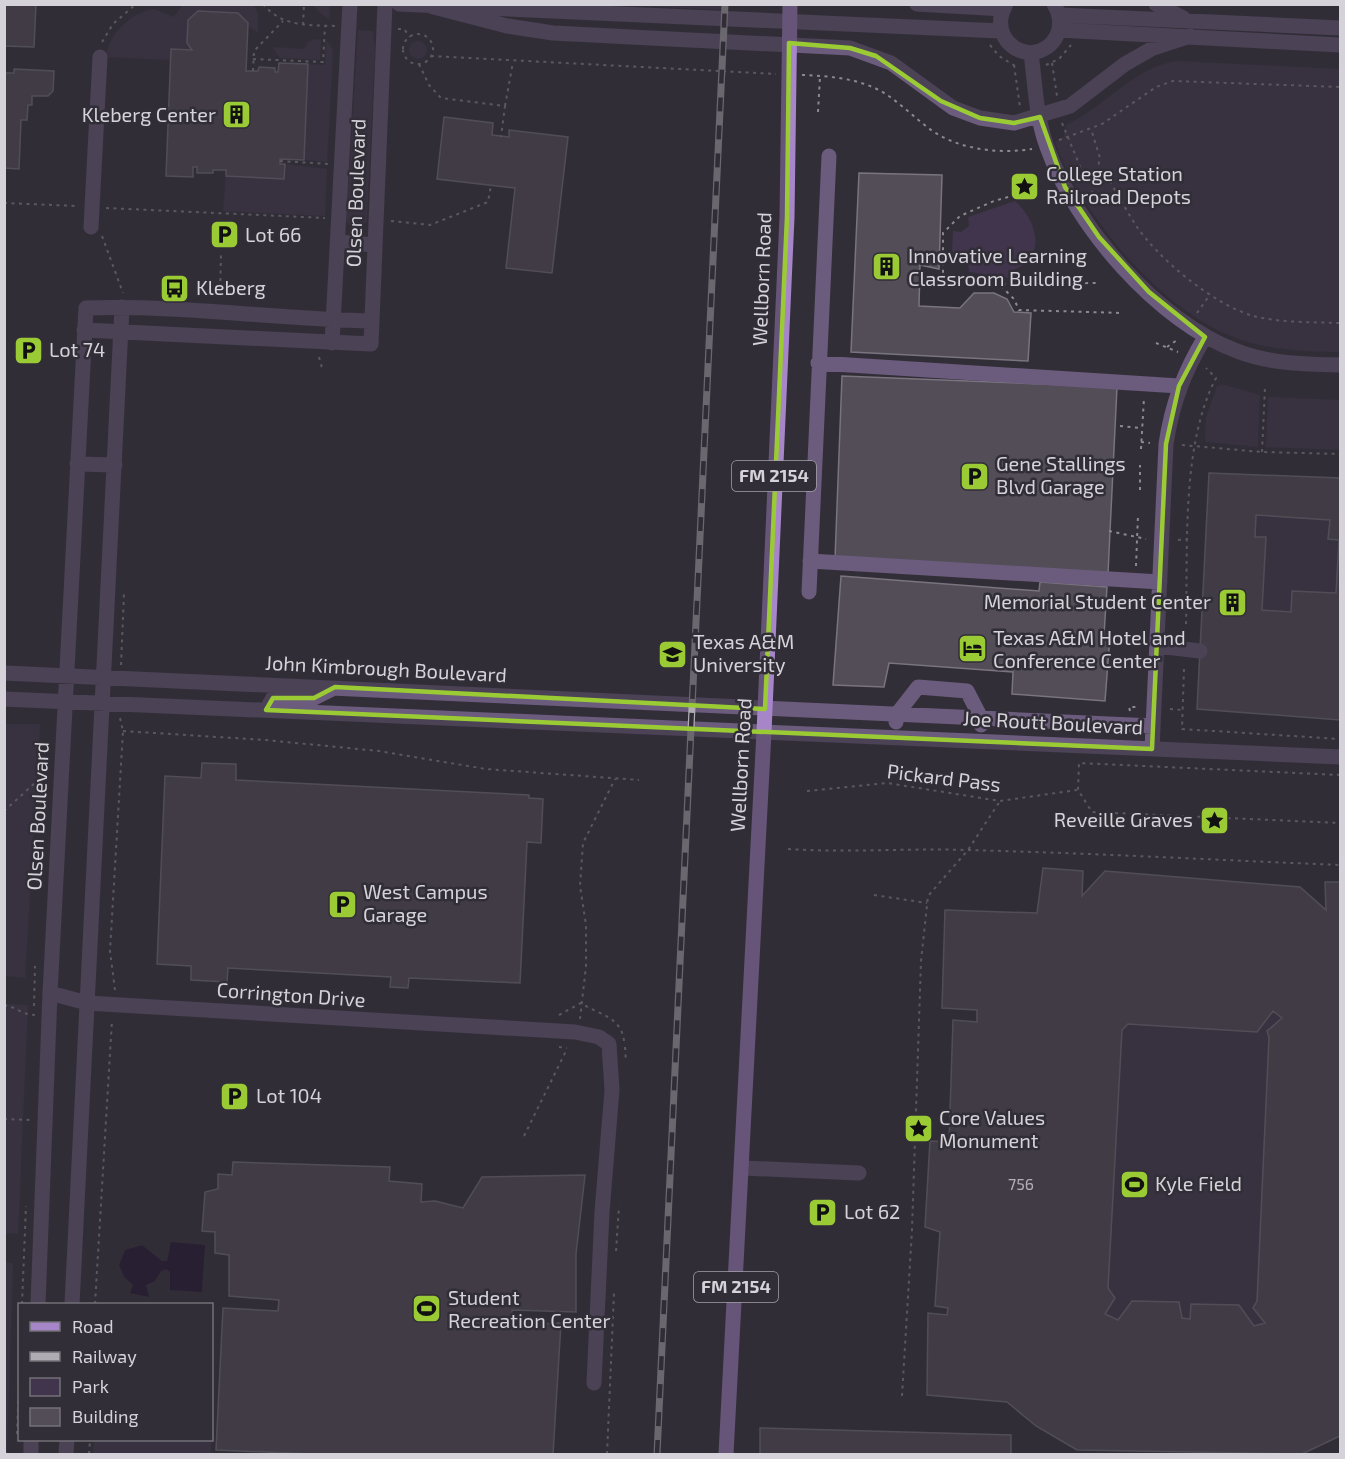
<svg xmlns="http://www.w3.org/2000/svg" width="1345" height="1459" font-family="'Exo 2',sans-serif">
  <style>
    .green { fill: #40354c }
    .water { fill: #200f2f }
    .building { fill: #524d57; stroke: #79747f; stroke-width: 1.5; fill-rule: evenodd }
    .lines { fill: none; stroke-linecap: round; stroke-linejoin: round }
    .path { stroke: #8c8990; stroke-width: 2; stroke-dasharray: 3 4.5; stroke-linecap: butt }
    .minor { stroke: #6b5b7d; stroke-width: 15 }
    .major { stroke: #a685c9; stroke-width: 15 }
    .rail-casing { stroke: #afadb3; stroke-width: 7 }
    .rail { stroke: #322e37; stroke-width: 4.5; stroke-dasharray: 14; stroke-linecap: butt }
    .marked { fill: none; stroke: #9bcb34; stroke-width: 4.5; stroke-linejoin: round }
    .labels { text-anchor: middle; stroke-width: 5; stroke-linejoin: round; paint-order: stroke }
    .number-label { font-size: 16px; fill: #b4b2b8 }
    .shield { fill: #322e37; stroke: #a4a2a8; stroke-width: 1.5 }
    .shield-label { font-size: 18px; font-weight: bold; fill: #d5d3d9 }
    .poi-label { font-size: 20px; fill: #d5d3d9; stroke: #322e37; text-anchor: start }
    .street-label { font-size: 20px; fill: #d5d3d9; stroke: #322e37 }
  </style>
  <rect width="100%" height="100%" fill="#322e37"/>
  <path class="green" d="M183,4L254,5L258,14V33L248,26L238,13L198,11L192,50L171,49L170,60L106,57C108,35 131,12 154,9L174,17Z
    M313,5H330L329,19L320,13Z
    M615,5H723V10H722Z
    M358,30L373,31L375,48L367,221L361,227H351L346,221Z
    M316,39L321,40L320,60L280,58L272,47L304,49L308,42Z
    M409 50a9 9 0 1 1 18 0a9 9 0 1 1-18 0Z
    M326,41L331,45L333,52L327,162L304,160L308,64L325,65Z
    M1178,61L1340,69V352C1301,351 1260,350 1224,333C1155,302 1080,212 1055,142L1063,138L1066,125C1106,107 1134,66 1178,61Z
    M285,164L327,169L325,216L223,211L226,176L284,179Z
    M1015,201C1032,216 1043,240 1029,262L1012,271L1009,278L969,272L968,264L963,261L956,263L952,249L953,231L961,232L969,226L968,217Z
    M1225,385L1260,395L1258,447L1205,442L1206,417L1217,386Z
    M1268,397L1340,400V450L1266,447Z
    M1256,515L1330,520L1328,539L1339,540L1336,593L1293,591L1291,612L1262,610L1265,537H1255Z
    M4,724H40L25,978L5,976Z
    M1043,868L1083,871L1082,895L1105,871L1300,887L1326,909L1325,882H1340V1436L1302,1454L1077,1450L1036,1426L1007,1402L927,1395L928,1313L947,1315L948,1308L935,1306L940,1232L925,1227L930,1141H949L953,1020L976,1022L977,1010L942,1008L945,910L1037,913Z
    M4,1004L28,1005L18,1234L5,1233Z
    M5,1263H13L7,1454H4Z
    M94,1440H211V1454H93Z"/>
  <path class="water" d="M171,1242L205,1245L202,1292L170,1290V1272L166,1269L161,1271L155,1281L146,1285L149,1297L130,1293L133,1285L124,1277L119,1265L125,1250L142,1245L162,1261H167Z"/>
  <path class="building" d="M4,4H36L34,47L4,46Z
    M198,11L238,13L248,23L246,71H258L259,67L275,68V72H278L279,63L308,64L304,160L280,159V164H285L284,179L226,176V170H213V173H197V167H193V177L166,176L171,49L192,50L187,43L188,20Z
    M14,69L54,71L53,91L48,96H32V105H28L27,120H21L19,169L4,168V73H14Z
    M444,117L493,123L492,135L509,137V130L568,137L552,273L506,268L515,188L437,179Z
    M859,173L942,175L939,269L920,265L919,306L960,308L974,293H994L1007,299L1014,312L1031,313L1028,361L851,352Z
    M842,376L1117,387L1108,573L835,559Z
    M1209,473L1340,478V720L1197,709ZM1256,515L1330,520L1328,539L1339,540L1336,593L1292,591L1291,612L1262,610L1266,537H1255Z
    M841,576L1039,591L1040,582L1107,587L1104,635L1110,636L1105,701L1012,694L1013,672L889,663L884,687L833,685Z
    M202,763L236,764V780L529,795V798L543,799L541,843L527,842L520,983L409,978L408,988L390,987L391,977L228,968L227,982L191,980V966L157,964L165,776L201,778Z
    M1043,868L1083,871L1082,896L1105,871L1300,887L1326,910L1325,882H1340V1436L1302,1454L1077,1450L1036,1426L1007,1402L927,1395L928,1313L947,1315L948,1308L935,1306L940,1232L925,1227L930,1141L949,1142L953,1020L977,1022V1010L942,1008L945,910L1037,913ZM1273,1011L1282,1018L1267,1031L1269,1037L1257,1301L1253,1308L1265,1323L1254,1326L1239,1305L1191,1304L1190,1319L1182,1318L1179,1302L1132,1301L1118,1320L1105,1314L1115,1298L1108,1288L1122,1030L1128,1024L1257,1032Z
    M233,1162L390,1167L389,1181L422,1184L421,1202L435,1201L463,1208L482,1177L585,1175L576,1254V1312L512,1310L511,1325L561,1323L553,1454H311L216,1450L223,1308L278,1311L279,1300L229,1296V1255L215,1253V1232L202,1231L205,1192L218,1189V1174L232,1175Z
    M760,1428L1011,1435V1454H760Z"/>
  <g class="lines">
    <path class="path" d="M263,4C282,27 308,25 336,26
      M303,25L304,4
      M398,29H404L410,37
      M403 49a15 15 0 1 1 30 0a15 15 0 1 1-30 0Z
      M102,42L113,24L136,4
      M990,45L999,56L1015,66
      M431,56L776,74
      M253,59L323,62L325,26
      M1052,63L1057,96
      M419,64L429,85L441,98L505,106L501,137
      M1014,65L1020,107
      M1046,65L1059,59L1071,45
      M253,71L254,51L283,21
      M802,75C828,76 855,78 879,90C899,101 915,119 934,132C962,150 1000,154 1032,149
      M505,106L513,62
      M818,112L820,76
      M1062,123L1082,171L1090,175
      M1059,140L1102,124L1156,87L1173,81L1340,87
      M280,161L328,164
      M1103,179L1109,180C1118,195 1126,210 1135,224C1158,259 1213,304 1253,316C1281,323 1312,322 1340,323
      M1037,189L994,201L960,216L943,233V285L1096,283
      M1090,201L1100,158L1091,129
      M4,203L77,206
      M106,208L325,218
      M391,221L430,225L488,202L491,185
      M102,236L123,293
      M1001,286L1014,299L1019,310L1123,313
      M220,296L221,255
      M1197,313L1209,296
      M1156,343L1178,352
      M1167,347L1177,340
      M319,357L322,368
      M1120,426L1141,428
      M1141,442L1150,443
      M1182,445L1262,452L1340,454
      M1141,449L1144,398
      M1262,452L1265,387
      M1140,490V465
      M1109,531L1146,539
      M1178,540L1188,539
      M1136,566L1138,515
      M1186,624C1188,548 1181,445 1216,378L1206,368
      M121,665L124,593
      M1184,669L1182,729L1340,739
      M1170,709L1182,710
      M1130,711L1129,707H1138
      M123,731L265,740L379,751L486,769L639,780
      M1340,775L1079,763L1078,790L1092,812L1340,823
      M807,791L887,783L1000,801L1077,790
      M4,811L46,773
      M788,849C848,853 907,848 966,850C1091,853 1216,860 1340,865
      M874,895L927,903
      M115,990L110,951L123,731L120,718
      M4,1005C16,1007 23,1015 35,1015
      M34,1006L35,966
      M559,1015L581,1003C599,1015 621,1016 624,1041
      M580,1019L586,966V925L580,886L583,843L615,779
      M559,1047L567,1048
      M625,1047L626,1062
      M4,1119L30,1120
      M524,1136L567,1049
      M616,1251L619,1206
      M22,1304L26,1206
      M95,1304L112,1020
      M902,1396L912,1230L921,961L928,896L968,850L1000,801
      M17,1434L20,1358
      M4,1452L7,1454
      M89,1454L90,1440
      M607,1454L614,1293"/>
    <path class="minor" d="M399,4L1001,31
      M917,4L1004,9
      M1006,4C993,27 1005,50 1031,53C1056,50 1067,26 1054,4
      M1156,4L1183,18
      M430,6L507,26L553,33L850,48L891,63L953,108L980,118L1014,123L1070,106L1125,64L1153,48L1190,36
      M1059,15L1340,28
      M1059,30L1340,45
      M1031,53C1035,84 1036,117 1047,147C1075,226 1158,322 1237,351C1270,364 1306,364 1340,365
      M91,227L100,57
      M339,242L374,245
      M84,330L371,344L385,4
      M332,343L350,4
      M818,363L1179,386
      M77,464L115,465
      M810,561L1160,582
      M809,592L829,156
      M1157,646L1200,651
      M4,673L1153,726
      M4,699L1340,757
      M266,710L273,698H314L332,689
      M896,722L897,714L918,687L967,691L981,718V725
      M1152,749L1166,444C1172,404 1184,372 1205,337
      M50,993L87,1003L575,1032L599,1037L609,1044L612,1090L602,1212L594,1383
      M743,1168L859,1173
      M38,1304L50,993L86,308C181,305 277,319 372,321
      M72,1304L122,307
      M31,1454V1440
      M66,1454L67,1440"/>
    <path class="major" d="M726,1454L764,732L787,217L790,4"/>
    <defs>
      <path id="rail" d="M657,1454L725,4"/>
    </defs>
    <use href="#rail" class="rail-casing"/>
    <use href="#rail" class="rail"/>
  </g>
  <path d="M0 0H1345V1459H0ZM789,43L850,48L876,56L941,101L980,118L1014,123L1040,117L1065,187L1099,237L1149,292L1205,337L1179,386L1166,444L1152,749L266,710L273,698H314L335,687L765,709L787,217Z" fill="#322e37" fill-opacity=".55" fill-rule="evenodd"/>
  <path class="marked" d="M789,43L850,48L876,56L941,101L980,118L1014,123L1040,117L1065,187L1099,237L1149,292L1205,337L1179,386L1166,444L1152,749L266,710L273,698H314L335,687L765,709L787,217Z"/>
  <defs>
    <symbol id="building-square" viewBox="-11 -11 22 22"><rect x="-9" y="-9" width="18" height="18" rx="4" fill="#9bcb34" stroke="#322e37"/><path d="M-4-6H4V6H1V3H-1V6H-4ZM-2.5-4.3h1.7v1.8h-1.7ZM.8-4.3h1.7v1.8H.8ZM-2.5-1h1.7V.8h-1.7ZM.8-1h1.7V.8H.8Z" fill="#111"/></symbol>
    <symbol id="sight-square" viewBox="-11 -11 22 22"><rect x="-9" y="-9" width="18" height="18" rx="4" fill="#9bcb34" stroke="#322e37"/><path d="M0-6L1.8-2.2L6-1.7L2.9 1.2L3.7 5.4L0 3.3L-3.7 5.4L-2.9 1.2L-6-1.7L-1.8-2.2Z" fill="#111"/></symbol>
    <symbol id="parking-square" viewBox="-11 -11 22 22"><rect x="-9" y="-9" width="18" height="18" rx="4" fill="#9bcb34" stroke="#322e37"/><path d="M-3.5-5.5H1a3.5 3.5 0 0 1 0 7H-1V5.5H-3.5ZM-1-3.4V-.6H.8a1.4 1.4 0 0 0 0-2.8Z" fill="#111"/></symbol>
    <symbol id="bus-square" viewBox="-11 -11 22 22"><rect x="-9" y="-9" width="18" height="18" rx="4" fill="#9bcb34" stroke="#322e37"/><path d="M-5-6H5V4H4V6H2V4H-2V6H-4V4H-5ZM-3.5-4V0h7V-4ZM-3.5 1.2v1.5H-2V1.2ZM2 1.2v1.5H3.5V1.2Z" fill="#111"/></symbol>
    <symbol id="hotel-square" viewBox="-11 -11 22 22"><rect x="-9" y="-9" width="18" height="18" rx="4" fill="#9bcb34" stroke="#322e37"/><path d="M-6-4.5h1.5V1H6V5H4.5V3h-9V5H-6ZM-4 0a1.8 1.8 0 1 1 3.6 0ZM.5 0V-2.5h3Q6-2.5 6 0Z" fill="#111"/></symbol>
    <symbol id="university-square" viewBox="-11 -11 22 22"><rect x="-9" y="-9" width="18" height="18" rx="4" fill="#9bcb34" stroke="#322e37"/><path d="M0-5L7-2L0 1L-7-2ZM-4 1L0 2.5L4 1V4Q0 6-4 4Z" fill="#111"/></symbol>
    <symbol id="stadium-square" viewBox="-11 -11 22 22"><rect x="-9" y="-9" width="18" height="18" rx="4" fill="#9bcb34" stroke="#322e37"/><path d="M0-5a6.5 5 0 1 0 0 10a6.5 5 0 1 0 0-10ZM-3.5-1.8h7v3.6h-7Z" fill="#111"/></symbol>
  </defs>
  <g fill-rule="evenodd">
    <use href="#building-square" x="220" y="98" width="33" height="33"/>
    <use href="#sight-square" x="1008" y="170" width="33" height="33"/>
    <use href="#parking-square" x="208" y="218" width="33" height="33"/>
    <use href="#building-square" x="870" y="250" width="33" height="33"/>
    <use href="#bus-square" x="158" y="272" width="33" height="33"/>
    <use href="#parking-square" x="12" y="334" width="33" height="33"/>
    <use href="#parking-square" x="958" y="460" width="33" height="33"/>
    <use href="#building-square" x="1216" y="586" width="33" height="33"/>
    <use href="#hotel-square" x="956" y="632" width="33" height="33"/>
    <use href="#university-square" x="656" y="638" width="33" height="33"/>
    <use href="#sight-square" x="1198" y="804" width="33" height="33"/>
    <use href="#parking-square" x="326" y="888" width="33" height="33"/>
    <use href="#parking-square" x="218" y="1080" width="33" height="33"/>
    <use href="#sight-square" x="902" y="1112" width="33" height="33"/>
    <use href="#stadium-square" x="1118" y="1168" width="33" height="33"/>
    <use href="#parking-square" x="806" y="1196" width="33" height="33"/>
    <use href="#stadium-square" x="410" y="1292" width="33" height="33"/>
  </g>
  <g class="labels">
    <g class="number-label">
      <text x="1021" y="1190">756</text>
    </g>
    <g class="shield">
      <rect x="732" y="461" width="84" height="30" rx="4.5"/>
      <rect x="694" y="1272" width="84" height="30" rx="4.5"/>
    </g>
    <g class="shield-label">
      <text x="774" y="482">FM 2154</text>
      <text x="736" y="1293">FM 2154</text>
    </g>
    <g class="poi-label">
      <text x="216" y="122" text-anchor="end">Kleberg Center</text>
      <text x="1046" y="181">College Station<tspan x="1046" dy="23">Railroad Depots</tspan></text>
      <text x="245" y="242">Lot 66</text>
      <text x="908" y="263">Innovative Learning<tspan x="908" dy="23">Classroom Building</tspan></text>
      <text x="196" y="295">Kleberg</text>
      <text x="49" y="357">Lot 74</text>
      <text x="996" y="471">Gene Stallings<tspan x="996" dy="23">Blvd Garage</tspan></text>
      <text x="1211" y="609" text-anchor="end">Memorial Student Center</text>
      <text x="993" y="645">Texas A&amp;M Hotel and<tspan x="993" dy="23">Conference Center</tspan></text>
      <text x="693" y="649">Texas A&amp;M<tspan x="693" dy="23">University</tspan></text>
      <text x="1193" y="827" text-anchor="end">Reveille Graves</text>
      <text x="363" y="899">West Campus<tspan x="363" dy="23">Garage</tspan></text>
      <text x="256" y="1103">Lot 104</text>
      <text x="939" y="1125">Core Values<tspan x="939" dy="23">Monument</tspan></text>
      <text x="1155" y="1191">Kyle Field</text>
      <text x="844" y="1219">Lot 62</text>
      <text x="448" y="1305">Student<tspan x="448" dy="23">Recreation Center</tspan></text>
    </g>
    <g class="street-label">
      <text transform="translate(356 193) rotate(-88)" y="7">Olsen Boulevard</text>
      <text transform="translate(762 279) rotate(-88)" y="7">Wellborn Road</text>
      <text transform="translate(386 669) rotate(3)" y="7">John Kimbrough Boulevard</text>
      <text transform="translate(1053 723) rotate(3)" y="7">Joe Routt Boulevard</text>
      <text transform="translate(741 765) rotate(-87)" y="7">Wellborn Road</text>
      <text transform="translate(944 778) rotate(7)" y="7">Pickard Pass</text>
      <text transform="translate(38 816) rotate(-87)" y="7">Olsen Boulevard</text>
      <text transform="translate(291 995) rotate(4)" y="7">Corrington Drive</text>
    </g>
  </g>
  <rect width="1345" height="1459" fill="none" stroke="#d5d3d9" stroke-width="12"/>
  <rect x="18" y="1303" width="195" height="138" fill="#322e37" stroke="#737078" stroke-width="1.5"/>
  <rect x="30" y="1322" width="30" height="9" fill="#a685c9" stroke="#737078" stroke-width="1.5"/>
  <text x="72" y="1333" font-size="18" fill="#d5d3d9">Road</text>
  <rect x="30" y="1352" width="30" height="9" fill="#afadb3" stroke="#737078" stroke-width="1.5"/>
  <text x="72" y="1363" font-size="18" fill="#d5d3d9">Railway</text>
  <rect x="30" y="1378" width="30" height="18" fill="#40354c" stroke="#737078" stroke-width="1.5"/>
  <text x="72" y="1393" font-size="18" fill="#d5d3d9">Park</text>
  <rect x="30" y="1408" width="30" height="18" fill="#524d57" stroke="#737078" stroke-width="1.5"/>
  <text x="72" y="1423" font-size="18" fill="#d5d3d9">Building</text>
</svg>
